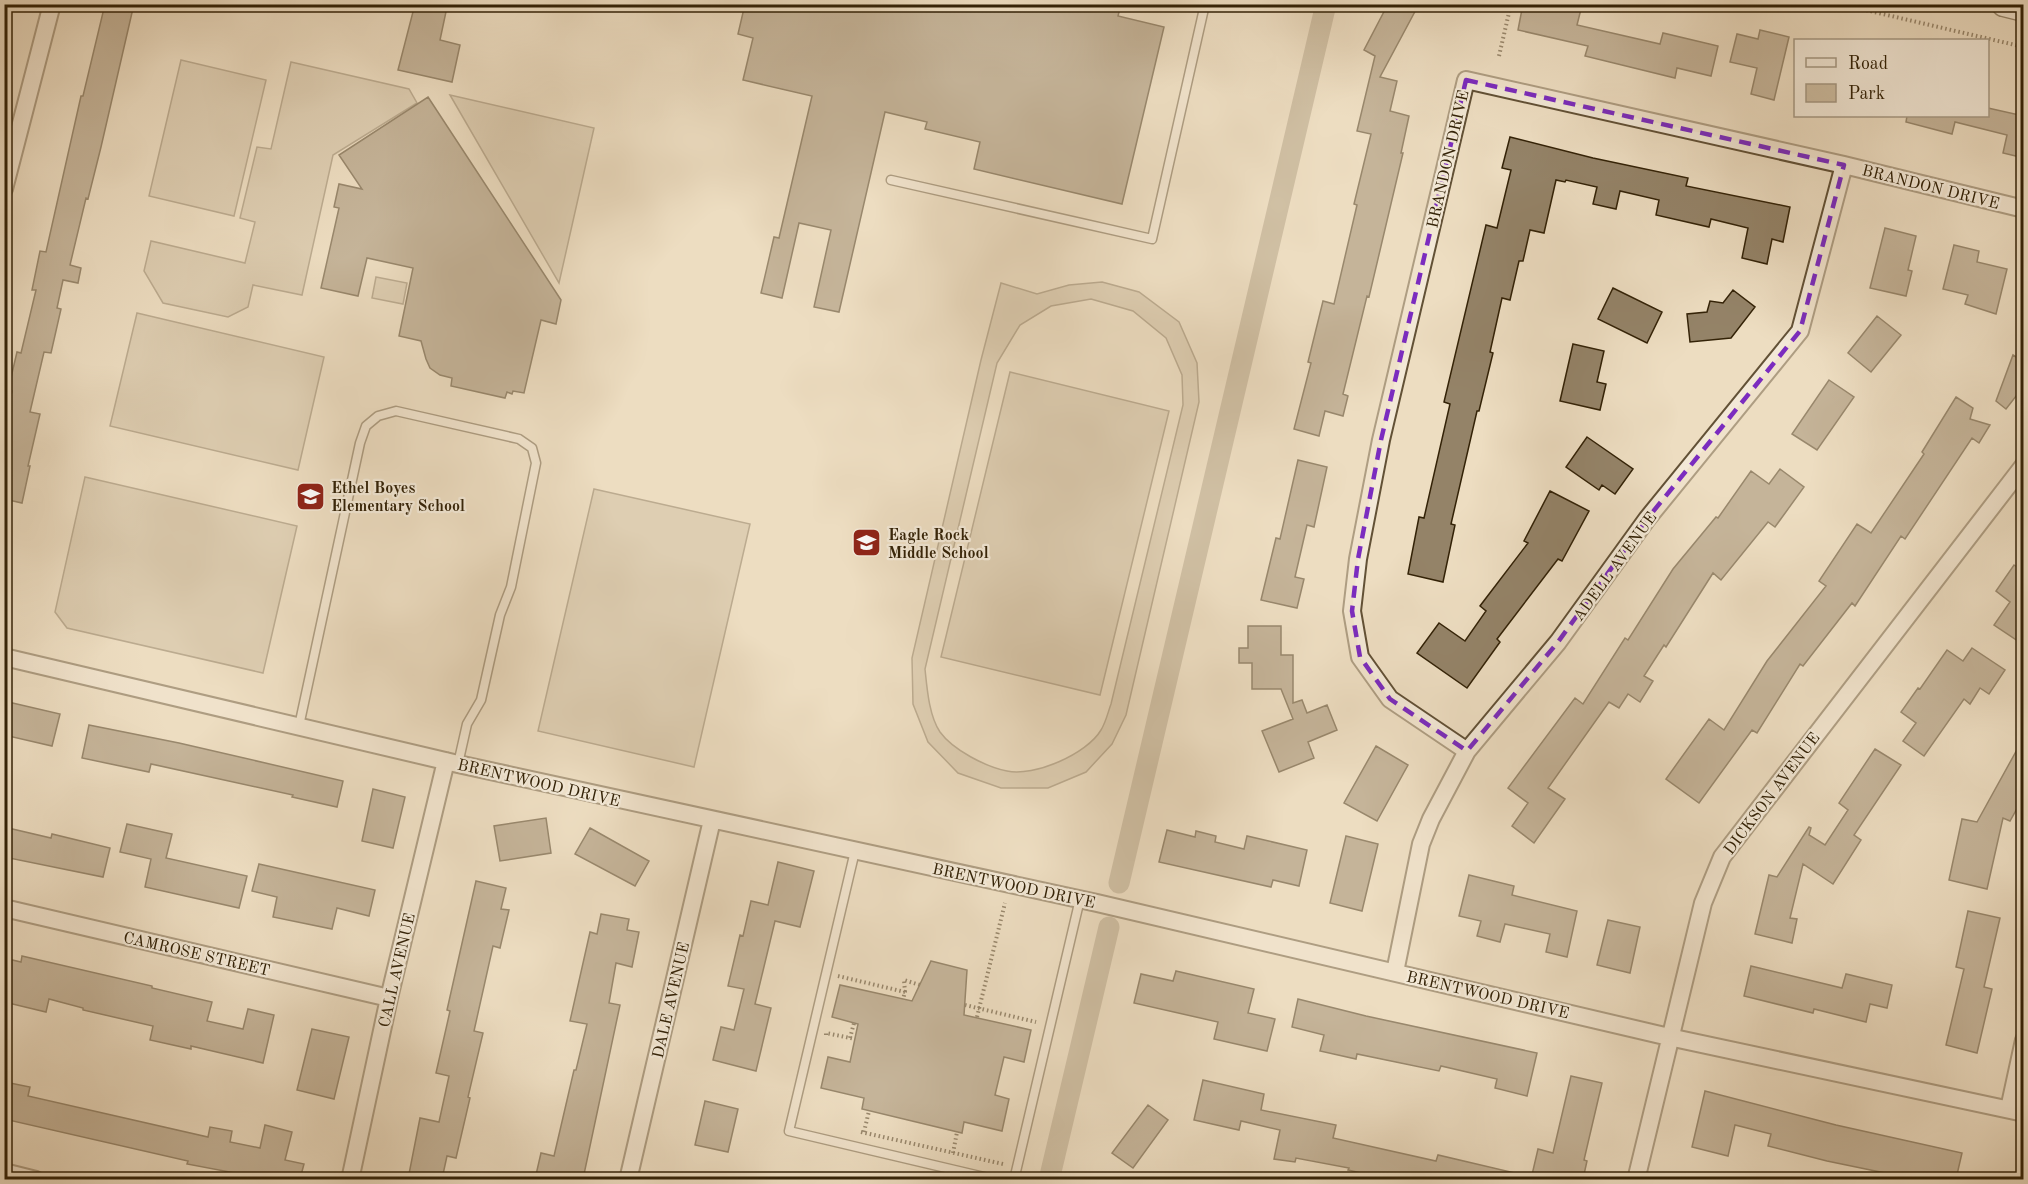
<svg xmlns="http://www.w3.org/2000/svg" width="2028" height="1184" font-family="'Old Standard TT',serif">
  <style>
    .green { fill: #cdbda1; stroke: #807054; stroke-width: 1.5; fill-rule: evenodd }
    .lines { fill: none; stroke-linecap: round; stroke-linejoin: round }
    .canal { stroke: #ae9d82; stroke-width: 21 }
    .building { fill: #948368; stroke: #332207; stroke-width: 1.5 }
    .lane-casing { stroke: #625136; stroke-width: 11 }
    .street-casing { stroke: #625136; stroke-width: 20 }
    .secondary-casing { stroke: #332207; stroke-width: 27 }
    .path { stroke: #332207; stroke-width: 4; stroke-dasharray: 1.5 3; stroke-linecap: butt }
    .lane { stroke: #f3e9d7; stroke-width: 8 }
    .street { stroke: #f3e9d7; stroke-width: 16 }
    .secondary { stroke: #f3e9d7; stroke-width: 24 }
    .marked { fill: none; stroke: #7b2cbf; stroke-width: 4.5; stroke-dasharray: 12 8; stroke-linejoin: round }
    .labels { text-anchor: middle; stroke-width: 4.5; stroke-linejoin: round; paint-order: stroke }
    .street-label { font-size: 16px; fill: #332207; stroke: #f3e9d7 }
    .poi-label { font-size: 16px; font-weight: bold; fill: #332207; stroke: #f3e9d7; text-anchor: start }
  </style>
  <rect width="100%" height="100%" fill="#edddc1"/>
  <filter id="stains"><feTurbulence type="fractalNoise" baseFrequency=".00333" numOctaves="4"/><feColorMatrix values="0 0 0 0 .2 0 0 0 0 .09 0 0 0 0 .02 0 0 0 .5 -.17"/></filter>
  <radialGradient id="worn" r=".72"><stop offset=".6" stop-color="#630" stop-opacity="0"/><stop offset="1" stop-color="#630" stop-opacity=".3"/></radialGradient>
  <path class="green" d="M181,60L266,80L234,216L149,196Z
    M291,62L409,89L417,103L333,155L302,295L253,285L248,307L228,317L163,303L144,271L151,241L245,263L255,222L240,218L257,147L271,149Z
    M450,95L594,128L559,283Z
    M376,277L407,283L403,304L372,298Z
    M1102,282L1139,292L1179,322L1197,363L1199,402L1126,715L1112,744L1086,772L1048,788H1001L958,773L928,742L913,704L912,658L981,360L1001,283L1037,294L1069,285ZM1091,299L1133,311L1166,338L1182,375L1183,405L1111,704C1108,712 1106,722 1101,730C1087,754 1034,777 1007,771C986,767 953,750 940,732C929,716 927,688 925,669L997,363L1020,325L1051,306Z
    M137,313L324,357L298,470L110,426Z
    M1010,372L1169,411L1100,695L941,657Z
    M85,477L297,526L263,673L67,628L55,612Z
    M594,489L750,524L694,767L538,731Z"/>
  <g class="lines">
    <path class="canal" d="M1119,883L1326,4
      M1049,1180L1109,927"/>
  </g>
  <path class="building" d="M105,4H134L101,147L88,199L86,198L70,265L81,268L78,283L63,280L57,308L61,309L51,353L44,352L30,412L40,414L28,466H30L22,503L4,499V422L12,391L8,390L17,352L21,353L36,290H32L40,251L46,252L81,96H83Z
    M415,4H445L444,7H447L440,40L460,45L452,82L398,70Z
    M745,4H1104L1120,8L1118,16L1164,27L1122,204L974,169L980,142L925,129L927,122L885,112L839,312L814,307L831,230L799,223L782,298L761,293L774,237L779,238L812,96L743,80L753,38L738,34Z
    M1388,4H1419L1380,77L1397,81L1390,111L1409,116L1401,153H1403L1369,297L1367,296L1343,394L1348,396L1343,416L1325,411L1319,436L1294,429L1311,363L1308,362L1323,301L1334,304L1357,205L1354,204L1371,134L1357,131L1375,56L1364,50Z
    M1523,4H1560L1581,9L1577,25L1660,44L1663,33L1718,46L1711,76L1677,68L1675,78L1585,56L1588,46L1518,30Z
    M1760,30L1789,37L1774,100L1751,94L1757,68L1730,62L1737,34L1758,39Z
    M428,97L561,300L556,324L541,320L524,393L513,391L512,394L507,392L505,398L451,386L452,378L440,375L430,368L426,359L421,341L399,336L413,268L367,258L358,296L321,288L339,208L334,207L339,184L362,189L339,155Z
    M1988,108L2024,116V158L2003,153L2007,135L1955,122L1952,134L1906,122L1907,116H1988Z
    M1510,137L1593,158L1688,178L1686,186L1790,207L1783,242L1772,239L1767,264L1742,258L1748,228L1711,219L1709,227L1656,215L1659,200L1620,191L1616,209L1593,204L1597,187L1566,180L1565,182L1556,180L1544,233L1530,230L1523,261H1519L1510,300L1502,298L1490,352L1493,353L1479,411H1477L1451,524L1455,525L1443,582L1408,574L1419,517L1424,518L1450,404L1444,402L1486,225L1497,228L1511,170L1502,168Z
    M1885,228L1916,236L1908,270L1912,271L1906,296L1870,288Z
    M1954,245L1979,251L1977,262L2007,269L1996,314L1965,304L1968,295L1943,289Z
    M1613,288L1662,312L1647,343L1598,319Z
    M1733,290L1755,307L1731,338L1690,342L1687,314L1707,312L1710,301L1723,303Z
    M1877,316L1901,335L1871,372L1848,353Z
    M1573,344L1604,351L1597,382L1606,384L1600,410L1560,401Z
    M2013,355L2024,362V386L2006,409L1996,401Z
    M1829,380L1854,397L1817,450L1792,434Z
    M1956,397L1973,408L1970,419L1990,425L1979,443L1972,438L1905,539L1901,536L1855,606L1852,603L1803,666L1800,664L1757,733L1752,730L1699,803L1666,779L1709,719L1724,730L1767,661L1826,586L1819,581L1857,524L1871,533L1924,454L1922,452Z
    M1587,437L1633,469L1615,494L1602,485L1599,490L1566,467Z
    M1298,460L1327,467L1314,527L1307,525L1295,577L1304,579L1297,608L1261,600L1276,538L1280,539Z
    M1780,469L1804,487L1775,527L1768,522L1721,580L1713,573L1666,647L1664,645L1644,676L1653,681L1640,702L1628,694L1619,708L1609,702L1548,788L1565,799L1534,843L1512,826L1528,803L1508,788L1575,698L1583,704L1625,638L1628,640L1673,569L1716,517L1718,518L1751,471L1769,484Z
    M1550,491L1589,511L1562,561L1558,559L1497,639L1500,642L1467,688L1417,653L1439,623L1465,641L1486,611L1480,606L1528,543L1524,541Z
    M2014,565L2024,572V645L1994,625L2010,602L1996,591Z
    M1248,626H1281V655H1293V703L1302,700L1307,713L1327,705L1337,730L1308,742L1314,758L1279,772L1262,731L1293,719L1281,689H1252V663H1239V648H1248Z
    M1972,648L2005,670L1989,694L1980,688L1970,704L1964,699L1924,756L1903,741L1916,723L1901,712L1918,688L1920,689L1947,650L1963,661Z
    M4,701L60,714L52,746L4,735Z
    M89,725L179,743L343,781L337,807L292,797L293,795L151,764L149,772L82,758Z
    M2024,737V796L2010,821L2003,818L1987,889L1949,880L1962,819L1977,822Z
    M1376,746L1408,765L1377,821L1344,803Z
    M1875,749L1901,765L1854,835L1861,840L1833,884L1803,864L1790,918L1797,919L1792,943L1755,934L1769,875L1777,877L1809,827L1811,828L1809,835L1825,845L1848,810L1839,803Z
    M373,789L405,797L393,848L362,841Z
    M546,818L551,853L500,861L494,826Z
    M127,824L172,834L166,858L247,876L239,908L145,887L151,859L120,852Z
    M4,827L51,838L52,834L110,848L103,877L4,857Z
    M590,828L649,861L635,886L575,854Z
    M1167,830L1195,837L1196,831L1216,836L1215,842L1244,849L1247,836L1307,850L1299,886L1273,880L1271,887L1159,862Z
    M1346,836L1378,844L1362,911L1330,903Z
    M778,862L814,871L800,927L775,921L755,1004L771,1008L756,1071L713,1060L721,1027L734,1030L744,989L728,986L740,935L743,936L751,901L768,905Z
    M259,864L375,890L369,916L337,908L332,929L273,917L277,897L252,891Z
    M1469,875L1514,886L1512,895L1577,911L1567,957L1546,952L1550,934L1505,924L1500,942L1477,936L1481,921L1459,916Z
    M476,881L506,888L501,909L509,910L500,948L493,946L474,1031L483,1033L468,1097L470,1098L456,1158L447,1156L442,1179H408L420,1118L439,1122L449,1076L436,1073L450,1011L447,1010Z
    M1968,911L2000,918L1984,987L1992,989L1977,1053L1946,1045L1964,969L1956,967Z
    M601,914L629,919L627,930L639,932L632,967L616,963L609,1003L620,1005L583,1179H535L541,1153L554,1156L574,1070H576L587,1024L570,1021L590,932L597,934Z
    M1608,920L1640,927L1630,973L1597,965Z
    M22,956L152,986V988L212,1002L207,1021L243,1029L248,1009L274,1015L263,1063L191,1046V1049L150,1040L153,1026L83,1010V1008L49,999L46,1012L4,1002V958L21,962Z
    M931,961L967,970L964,1015L1031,1030L1024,1062L1004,1057L995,1095L1009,1099L1002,1131L964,1122L962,1133L862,1109L864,1098L821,1088L828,1057L850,1062L858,1024L832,1017L840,985L912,1001Z
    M1751,966L1842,988L1846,974L1892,985L1887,1008L1870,1004L1866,1022L1814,1009L1813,1013L1744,996Z
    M1176,971L1254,989L1248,1013L1275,1019L1267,1051L1214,1039L1218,1022L1134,1003L1141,974L1173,981Z
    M1298,999L1366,1016L1537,1053L1527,1096L1495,1088L1497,1079L1441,1066L1439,1071L1357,1054L1356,1059L1320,1051L1324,1035L1292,1027Z
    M312,1029L349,1037L334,1099L297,1090Z
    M1571,1076L1602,1083L1584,1160L1587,1161L1583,1179H1531L1538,1149L1553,1153Z
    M1203,1080L1264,1094L1261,1110L1336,1125L1333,1138L1436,1161L1438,1155L1515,1173V1179H1387L1348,1170L1349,1168L1296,1158L1295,1162L1274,1159L1280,1130L1241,1121L1239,1130L1194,1120Z
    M10,1083L30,1087L28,1096L208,1137L210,1127L232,1131L230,1142L260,1148L265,1125L292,1132L285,1160L304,1164L300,1179H266L187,1164L188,1161L4,1119V1090L8,1091Z
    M1705,1091L1836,1125L1962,1153L1956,1179H1914L1827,1161L1768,1146L1771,1134L1735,1125L1728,1156L1692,1147Z
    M705,1101L738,1109L728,1152L695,1145Z
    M1148,1105L1168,1120L1133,1168L1112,1153Z"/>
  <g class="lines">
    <defs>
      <path id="lane" d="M891,180L1152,239L1205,4
        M299,726L360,443L366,426L378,416L396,411L519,439L532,448L536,463L511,587L500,615L481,700L467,724L458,764
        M855,851L789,1131L997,1180
        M1014,1180L1080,899"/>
      <path id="street" d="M4,189L52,4
        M4,657L458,764L1097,903L1669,1037L2024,1113
        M1467,751L1390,699L1360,657L1352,611L1358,559L1381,440L1466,80L1844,165L2024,209
        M4,908L389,998
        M1395,972L1421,844L1431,819L1467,751L1558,642L1647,519L1800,331L1844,165
        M2009,1109L2024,1040
        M4,1172L36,1180
        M350,1180L389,998L446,761
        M628,1180L712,820
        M1636,1180L1703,903L1722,857L2024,465"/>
      <path id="secondary" d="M2004,4L2024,9"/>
    </defs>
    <use href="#lane" class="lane-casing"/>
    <use href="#street" class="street-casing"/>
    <use href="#secondary" class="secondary-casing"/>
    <path class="path" d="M1840,4L2024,47
      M1499,56L1511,4
      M838,976L905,992L903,999
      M905,992L904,980L920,985
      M965,1005L1036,1022
      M977,1017L1005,903
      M826,1035V1033L855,1039
      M850,1038L854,1023
      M861,1132L1003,1164V1161
      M864,1132L869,1111
      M953,1153L957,1132"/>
    <use href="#lane" class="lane"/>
    <use href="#street" class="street"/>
    <use href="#secondary" class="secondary"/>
  </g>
  <path d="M0 0H2028V1184H0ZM1466,80L1844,165L1800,331L1647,519L1558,642L1467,751L1390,699L1360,657L1352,611L1358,559L1381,440Z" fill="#edddc1" fill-opacity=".55" fill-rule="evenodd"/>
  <path class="marked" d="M1466,80L1844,165L1800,331L1647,519L1558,642L1467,751L1390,699L1360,657L1352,611L1358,559L1381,440Z"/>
  <defs>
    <symbol id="school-square" viewBox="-11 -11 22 22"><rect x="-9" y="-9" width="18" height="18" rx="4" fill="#8f2418" stroke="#f3e9d7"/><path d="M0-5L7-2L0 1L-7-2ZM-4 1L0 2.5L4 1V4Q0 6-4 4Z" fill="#fff"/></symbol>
  </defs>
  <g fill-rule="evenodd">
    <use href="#school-square" x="294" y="480" width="33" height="33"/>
    <use href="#school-square" x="850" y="526" width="33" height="33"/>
  </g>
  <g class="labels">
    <g class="street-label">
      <text transform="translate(1447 159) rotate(-77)" y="6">BRANDON DRIVE</text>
      <text transform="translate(1931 186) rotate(14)" y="6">BRANDON DRIVE</text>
      <text transform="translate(1614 566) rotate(-54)" y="6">ADELL AVENUE</text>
      <text transform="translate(539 782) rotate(13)" y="6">BRENTWOOD DRIVE</text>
      <text transform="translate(1771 793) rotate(-53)" y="6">DICKSON AVENUE</text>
      <text transform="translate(1014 885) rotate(12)" y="6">BRENTWOOD DRIVE</text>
      <text transform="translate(197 953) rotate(13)" y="6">CAMROSE STREET</text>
      <text transform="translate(396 970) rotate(-77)" y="6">CALL AVENUE</text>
      <text transform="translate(1488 994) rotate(13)" y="6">BRENTWOOD DRIVE</text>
      <text transform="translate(670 1000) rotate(-77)" y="6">DALE AVENUE</text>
    </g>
    <g class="poi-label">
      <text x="331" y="493">Ethel Boyes<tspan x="331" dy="18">Elementary School</tspan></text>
      <text x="888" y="540">Eagle Rock<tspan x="888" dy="18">Middle School</tspan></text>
    </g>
  </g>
  <rect width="2028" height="1184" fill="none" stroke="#edddc1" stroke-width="24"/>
  <rect x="6" y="6" width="2016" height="1172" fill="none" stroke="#332207" stroke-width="3"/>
  <rect x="12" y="12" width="2004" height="1160" fill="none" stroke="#332207" stroke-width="1.5"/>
  <rect x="1794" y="39" width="195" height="78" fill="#f3e9d7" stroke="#a69984" stroke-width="1.5"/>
  <rect x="1806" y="58" width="30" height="9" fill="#f3e9d7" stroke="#a69984" stroke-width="1.5"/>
  <text x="1848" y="69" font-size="18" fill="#332207">Road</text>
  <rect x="1806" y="84" width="30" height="18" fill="#cdbda1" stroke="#a69984" stroke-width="1.5"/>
  <text x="1848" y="99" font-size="18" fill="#332207">Park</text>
  <rect width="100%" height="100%" filter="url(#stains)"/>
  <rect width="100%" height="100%" fill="url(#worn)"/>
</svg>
